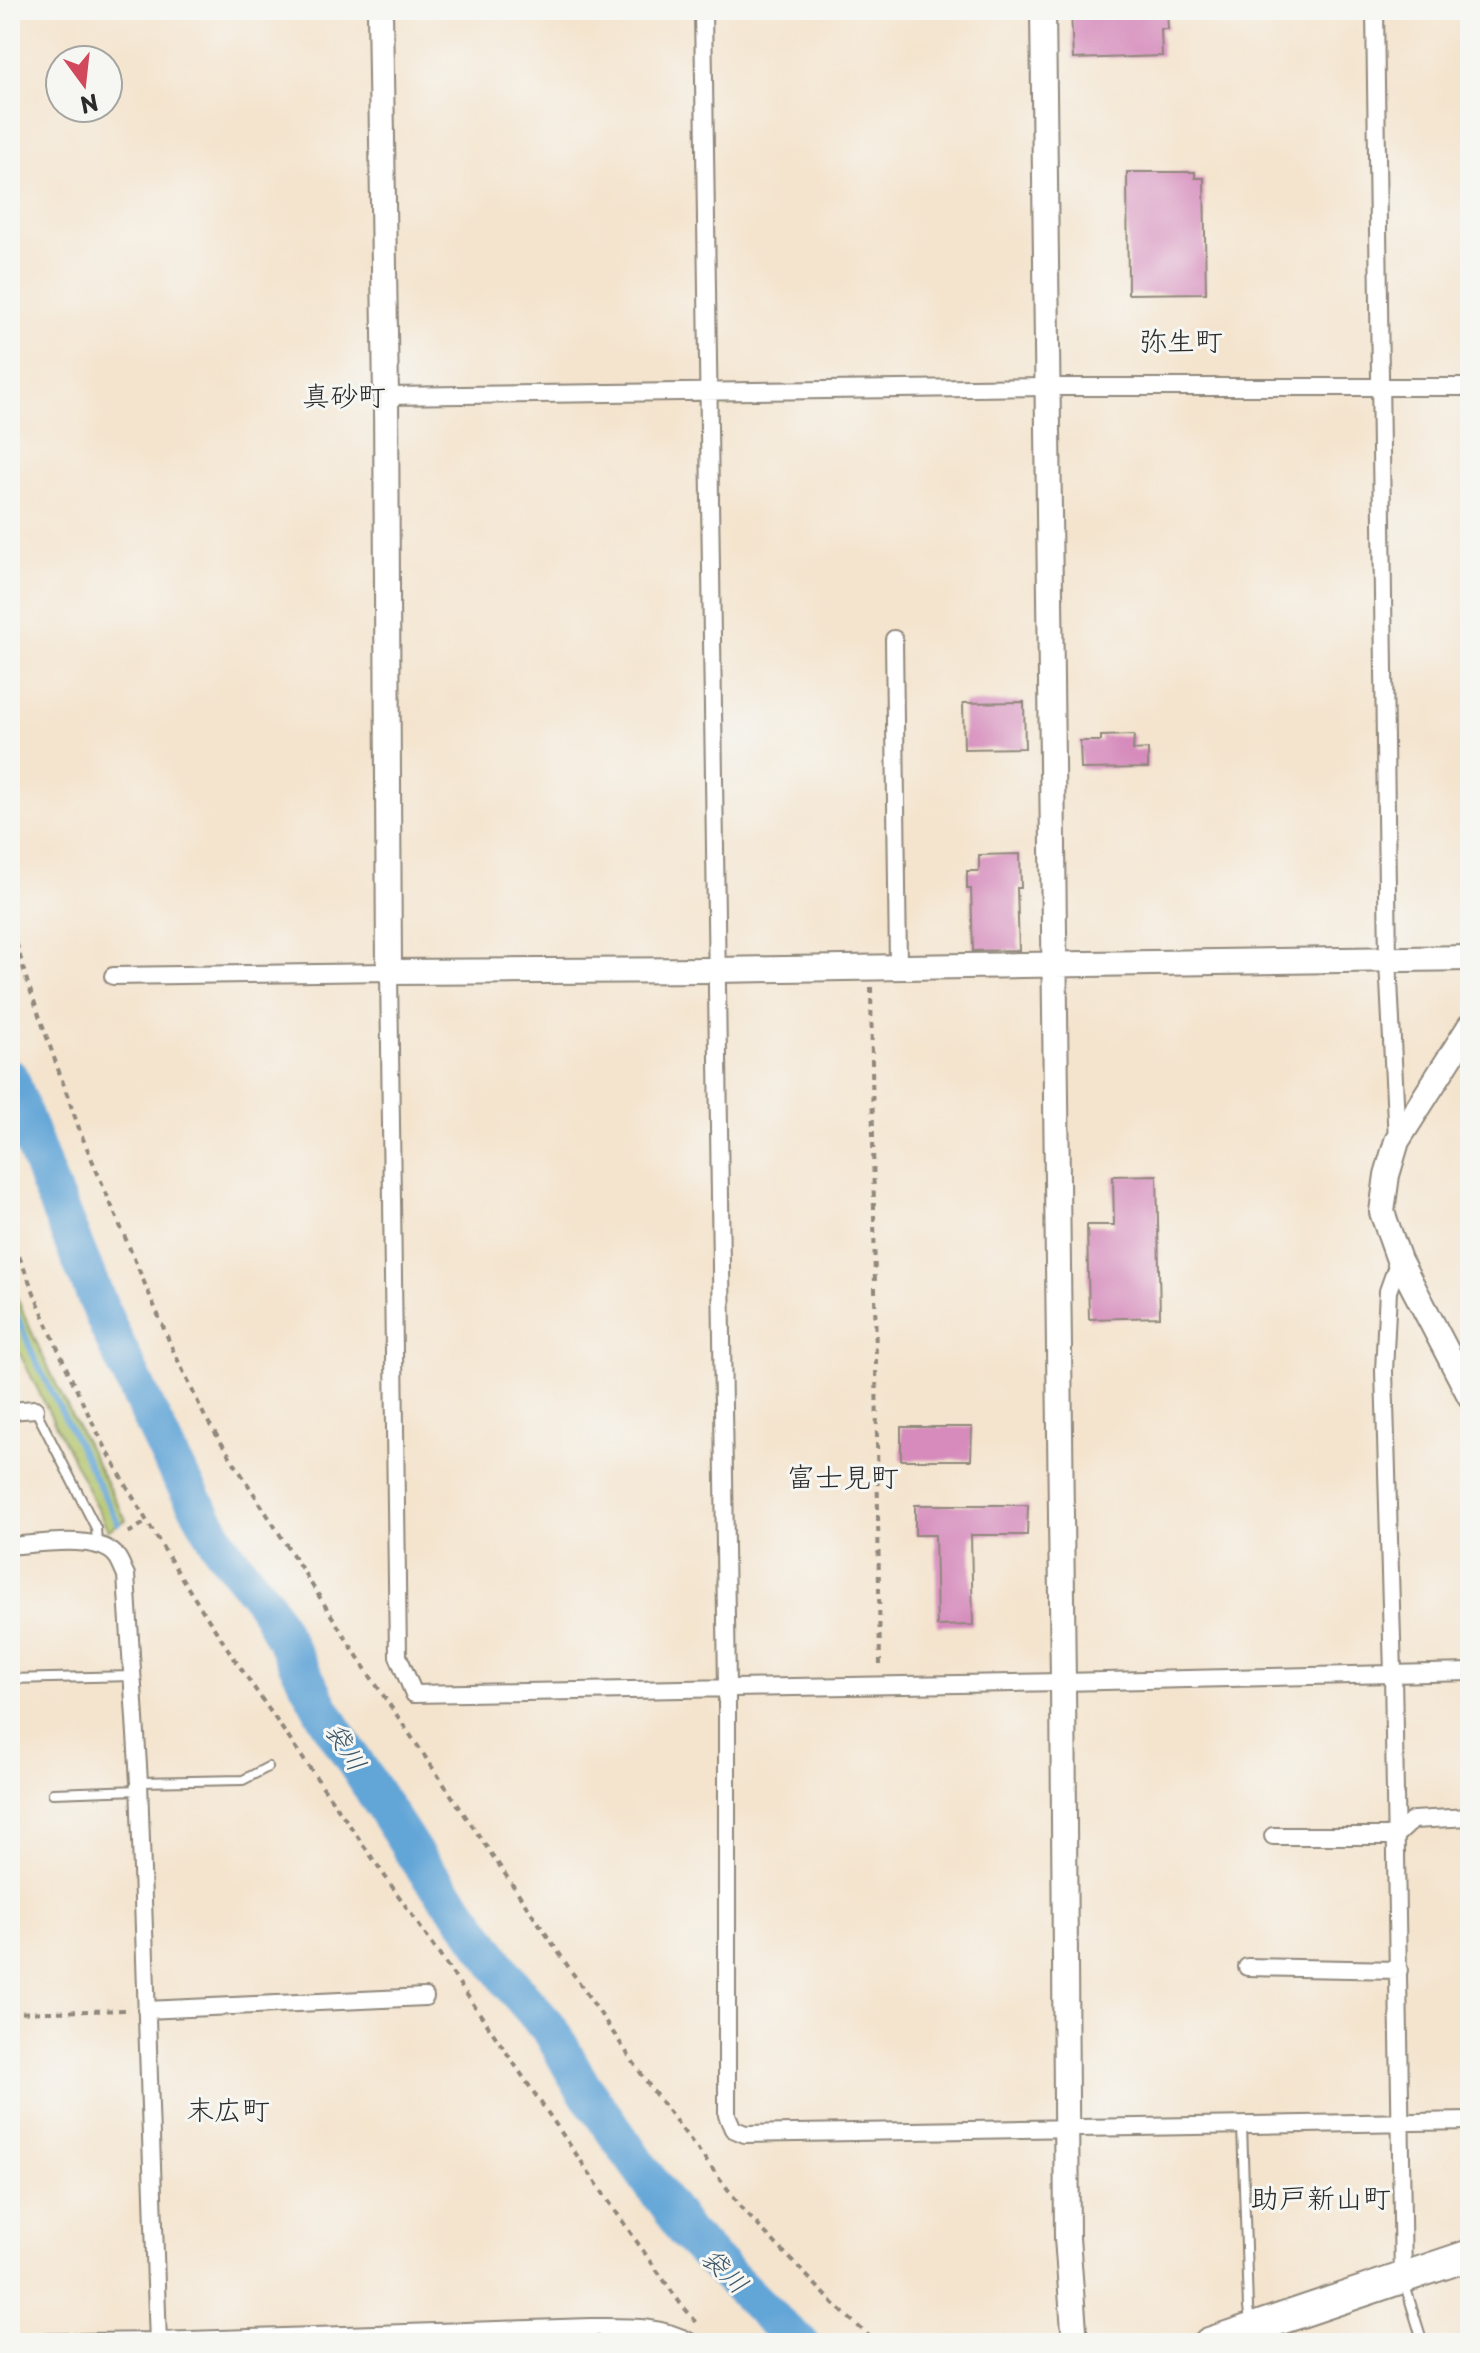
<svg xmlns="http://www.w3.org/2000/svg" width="1480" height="2353" font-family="'Playpen Sans','Klee One',sans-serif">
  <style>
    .green { fill: #b0c367; stroke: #6e7749; stroke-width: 2 }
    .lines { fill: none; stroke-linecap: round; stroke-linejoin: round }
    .stream { stroke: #62a5d7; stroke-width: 6 }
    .river { stroke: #62a5d7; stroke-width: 38 }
    .building { fill: #d68bbc }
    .lane-casing { stroke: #90887c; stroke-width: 12 }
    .street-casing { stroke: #90887c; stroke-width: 20 }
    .secondary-casing { stroke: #90887c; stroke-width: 28 }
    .highway-casing { stroke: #90887c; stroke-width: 34 }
    .path { stroke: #90887c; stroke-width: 4; stroke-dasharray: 6 6; stroke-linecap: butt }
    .lane { stroke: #fff; stroke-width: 8 }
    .street { stroke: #fff; stroke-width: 16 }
    .secondary { stroke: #fff; stroke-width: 24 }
    .highway { stroke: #fff; stroke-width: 30 }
    .labels { text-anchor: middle; stroke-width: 6; stroke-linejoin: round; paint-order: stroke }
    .water-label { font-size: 26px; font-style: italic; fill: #3e5667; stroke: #f6f6f2 }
    .quarter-label { font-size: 28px; fill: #2b2b2b; stroke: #f6f6f2 }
  </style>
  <rect width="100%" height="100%" fill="#f6f6f2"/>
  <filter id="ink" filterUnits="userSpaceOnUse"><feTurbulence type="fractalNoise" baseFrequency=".0125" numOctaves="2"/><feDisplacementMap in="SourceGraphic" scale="16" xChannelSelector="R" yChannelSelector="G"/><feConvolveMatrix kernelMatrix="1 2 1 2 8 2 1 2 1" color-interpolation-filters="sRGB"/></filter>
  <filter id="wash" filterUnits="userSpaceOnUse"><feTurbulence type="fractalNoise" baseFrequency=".006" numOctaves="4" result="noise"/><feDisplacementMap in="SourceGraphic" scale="32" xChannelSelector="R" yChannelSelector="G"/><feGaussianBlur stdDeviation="1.8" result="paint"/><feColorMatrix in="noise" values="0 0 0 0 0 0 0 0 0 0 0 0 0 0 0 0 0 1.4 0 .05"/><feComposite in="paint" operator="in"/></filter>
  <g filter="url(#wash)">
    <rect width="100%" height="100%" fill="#f4e4ce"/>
    <path class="green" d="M10,1282C44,1364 84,1442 126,1520L108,1530L20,1354H10Z"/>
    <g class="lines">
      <path class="stream" d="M10,1298L33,1355L118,1523"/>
      <path class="river" d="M10,1078L48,1182L109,1329L173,1464L223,1550L265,1603L326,1717L420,1863L467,1921L514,1988L552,2032L579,2081L687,2234L787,2333L800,2343"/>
    </g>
    <g id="blocks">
      <path class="building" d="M1071,10H1167L1168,29H1161L1162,56L1073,59Z
        M1127,172H1195V178H1204L1206,293L1128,294Z
        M1024,702L1025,748L964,749L963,703Z
        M1134,735L1133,750L1148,749V768L1081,769L1080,741H1101V736Z
        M1020,854L1021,888H1017L1019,950L973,951L971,889H967V871H979V855Z
        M1157,1175L1160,1317L1089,1319L1087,1225H1114L1113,1176Z
        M901,1427H972L971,1460H901Z
        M915,1505H1028L1027,1535H971L973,1625L937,1626L935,1535H915Z"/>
    </g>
  </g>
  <g filter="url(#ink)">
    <use href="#blocks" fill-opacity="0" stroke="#90887c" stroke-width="2"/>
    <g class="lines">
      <defs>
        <path id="lane" d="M35,1409L96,1528L97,1544
          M10,1679L132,1676
          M139,1782L243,1780L268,1767
          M53,1793L139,1790
          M1242,2126L1248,2308L1251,2324
          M1404,2282L1423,2343"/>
        <path id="street" d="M703,10L727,1687V2115L733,2129L745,2134L1470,2121
          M1375,10L1388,961L1397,1140
          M386,396L1048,387H1470
          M894,639L898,966
          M113,976L389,972L398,1656L414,1694L1063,1682L1470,1672
          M1399,1260L1388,1291L1384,1371L1393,1673L1403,2278
          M10,1411L35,1409
          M10,1546C37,1544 100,1533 117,1557C121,1562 123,1570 126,1575L139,1782L158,2343
          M1273,1836H1396L1413,1820L1470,1817
          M1247,1967L1399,1970
          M146,2010L425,1997
          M11,2343L158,2341L591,2327C626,2327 661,2325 692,2343"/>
        <path id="secondary" d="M380,10L386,396L389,972L716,970L1470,958
          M1043,10L1063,1682L1067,2238L1075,2343
          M1470,1026L1397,1141L1387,1175L1382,1212L1399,1260L1470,1396"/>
        <path id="highway" d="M1209,2343L1470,2255"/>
      </defs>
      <use href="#lane" class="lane-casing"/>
      <use href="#street" class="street-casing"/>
      <use href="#secondary" class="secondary-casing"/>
      <use href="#highway" class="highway-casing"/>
      <path class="path" d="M10,920L27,981L81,1134L173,1350L205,1417L368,1673L653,2091L746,2213L839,2309L877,2343
        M871,987L880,1666
        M10,1234C38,1303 66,1372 100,1437C182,1594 291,1739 391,1885C488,2024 582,2165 680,2303L699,2325
        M128,1533L148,1521
        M10,2013L128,2010
        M708,2336L717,2343"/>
      <use href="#lane" class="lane"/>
      <use href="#street" class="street"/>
      <use href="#secondary" class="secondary"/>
      <use href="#highway" class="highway"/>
    </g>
  </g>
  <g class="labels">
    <g class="water-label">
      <text transform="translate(346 1747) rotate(58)" y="9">袋川</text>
      <text transform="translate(725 2271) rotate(44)" y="9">袋川</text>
    </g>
    <g class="quarter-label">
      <text x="1181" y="351">弥生町</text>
      <text x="344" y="406">真砂町</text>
      <text x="843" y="1487">富士見町</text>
      <text x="228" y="2120">末広町</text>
      <text x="1321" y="2208">助戸新山町</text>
    </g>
  </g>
  <rect width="1480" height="2353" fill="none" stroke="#f6f6f2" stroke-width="40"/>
  <g transform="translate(84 84) rotate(165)"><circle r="38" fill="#f6f6f2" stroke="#a5a5a2" stroke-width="2"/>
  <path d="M0-6L14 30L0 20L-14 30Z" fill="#d1495b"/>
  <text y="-12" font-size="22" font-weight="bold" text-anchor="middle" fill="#2b2b2b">N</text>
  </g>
</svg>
